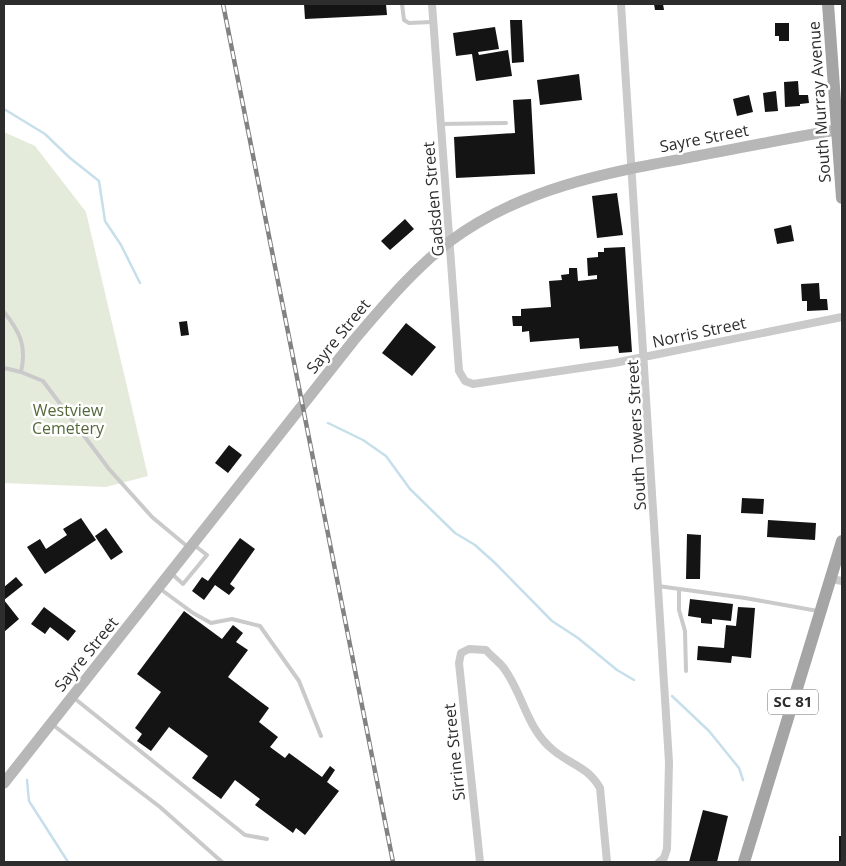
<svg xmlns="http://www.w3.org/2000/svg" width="846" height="866" font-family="'Open Sans',sans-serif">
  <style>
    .green { fill: #e4ebda }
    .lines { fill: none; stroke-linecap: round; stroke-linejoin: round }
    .stream { stroke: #c6dfeb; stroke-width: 2.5 }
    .building { fill: #141414 }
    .lane { stroke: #cacaca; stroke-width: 4 }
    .street { stroke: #cacaca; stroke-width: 8 }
    .secondary { stroke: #b7b7b7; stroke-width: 11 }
    .primary { stroke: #a5a5a5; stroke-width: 12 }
    .rail-casing { stroke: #828282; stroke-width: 4.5 }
    .rail { stroke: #fff; stroke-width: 2.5; stroke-dasharray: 8; stroke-linecap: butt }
    .labels { text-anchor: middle; stroke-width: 5; stroke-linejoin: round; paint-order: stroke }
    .shield { fill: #fff; stroke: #6c6c6c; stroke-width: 1 }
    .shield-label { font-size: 15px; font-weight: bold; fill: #2d2d2d }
    .street-label { font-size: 16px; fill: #2d2d2d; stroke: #fff }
    .park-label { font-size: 16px; fill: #53683b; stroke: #fff }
  </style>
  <rect width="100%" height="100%" fill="#fff"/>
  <path class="green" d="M4,132L35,146L86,212L148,476L106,487L4,483Z"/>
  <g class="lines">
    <path class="stream" d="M4,109L45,134L70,158L99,181L105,221L121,245L140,283
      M328,423L363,440L386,456L410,489L455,533L475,545L495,563L552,621L578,638L617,670L634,680
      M672,696L709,731L739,768L743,780
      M27,780L29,801L68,862"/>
  </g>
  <path class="building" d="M304,4H386L387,15L305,19Z
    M654,4H663L664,10H655Z
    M510,20H522L524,62L512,63Z
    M775,23H789V41H779V36H775Z
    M495,27L499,49L478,52L479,55L508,50L512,76L476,81L472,54L456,56L453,33Z
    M579,74L582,100L540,105L537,80Z
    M798,81L799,95H808L809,103L800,104V106L785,107L784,82Z
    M776,91L778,111L765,112L763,93Z
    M749,95L753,112L737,116L733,99Z
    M531,99L535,174L456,178L454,137L515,133L513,100Z
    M617,193L623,235L597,238L592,196Z
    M405,219L414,229L390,250L381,241Z
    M791,225L794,241L777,244L774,229Z
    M625,247L632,352L619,353L618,346L580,349L579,338L530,342L529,331L522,332V326H513L512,316H521V309L551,307L549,281L562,280L561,275L569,274V268H577L578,281L597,279V275L588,276L587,258L598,257V252H604V248Z
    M819,283L820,299H827L828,310L807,311V301H802L801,284Z
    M187,321L189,335L181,336L179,322Z
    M406,323L436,347L412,376L382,353Z
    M229,445L242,455L228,473L215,463Z
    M742,498L764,499L763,514L741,513Z
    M81,518L96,540L45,574L27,547L40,539L46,549L67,535L63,529Z
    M768,520L816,523L815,540L767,537Z
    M106,528L123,552L111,560L95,536Z
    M687,534L701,535L700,579H686Z
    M240,538L255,549L230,584L235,588L229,595L215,585L204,600L192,591L202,577L208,581Z
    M16,577L23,585L4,600V587Z
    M690,599L733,604L731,621L712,619V624L701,623V618L688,616Z
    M4,600L19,619L4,632Z
    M44,607L76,631L68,641L50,627L45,634L31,624Z
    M738,607L755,608L751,658L732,656L731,663L697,660L698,646L724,648L726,625L736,626Z
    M184,611L222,639L233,625L243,633L236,642L248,650L228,677L269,708L259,722L278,737L270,747L285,758L289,753L322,777L330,766L335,770L327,782L339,791L305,835L296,828L293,833L255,805L260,799L235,780L221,799L192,778L208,756L169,727L151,751L137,741L142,734L135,728L161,692L137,674Z
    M703,810L728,816L717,862H689Z
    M839,836H842V862H839Z"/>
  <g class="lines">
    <path class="lane" d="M402,4L404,20L409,23L432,22
      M440,124L506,123
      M4,312C20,332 27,346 21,372L43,381L109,469L152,517L188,547
      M4,368L21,372
      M171,573L183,584L207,555L194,545
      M658,586L745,598L818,611
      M159,588L193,613L211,623L232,619L260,626L299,681L321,736
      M679,589V610L685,631L686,671
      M74,698L245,835L267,839
      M53,725L160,807L222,862"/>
    <path class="street" d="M432,4L459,371L465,381L473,384L614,363L842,317
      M621,4L669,762L667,849L664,858L659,862
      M831,579L842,581
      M480,862L459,663L461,653L469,649L486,650C491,656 498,661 503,667C523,693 526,728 553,750C571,765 587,766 600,788L607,862"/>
    <path class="secondary" d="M4,783L354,340C384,305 413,270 449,242C522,187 610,172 697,156C745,147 794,137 842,129"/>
    <path class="primary" d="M828,4L842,198
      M744,862L842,541"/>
    <defs>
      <path id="rail" d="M223,4L393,862"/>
    </defs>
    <use href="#rail" class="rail-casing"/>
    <use href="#rail" class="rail"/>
  </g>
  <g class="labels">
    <rect class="shield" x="768" y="689.5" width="50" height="25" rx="4"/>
    <g class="shield-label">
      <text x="793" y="707">SC 81</text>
    </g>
    <g class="street-label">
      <text transform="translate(819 102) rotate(-94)" y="6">South Murray Avenue</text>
      <text transform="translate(704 138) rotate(-11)" y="6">Sayre Street</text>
      <text transform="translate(433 199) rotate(-95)" y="6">Gadsden Street</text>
      <text transform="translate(699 332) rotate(-12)" y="6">Norris Street</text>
      <text transform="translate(338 336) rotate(-51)" y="6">Sayre Street</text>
      <text transform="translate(636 435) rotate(-93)" y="6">South Towers Street</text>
      <text transform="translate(86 654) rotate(-51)" y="6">Sayre Street</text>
      <text transform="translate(454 752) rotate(-96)" y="6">Sirrine Street</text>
    </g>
    <g class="park-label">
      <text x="68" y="416">Westview<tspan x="68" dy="18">Cemetery</tspan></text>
    </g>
  </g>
  <rect width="846" height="866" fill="none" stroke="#2d2d2d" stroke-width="10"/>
</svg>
